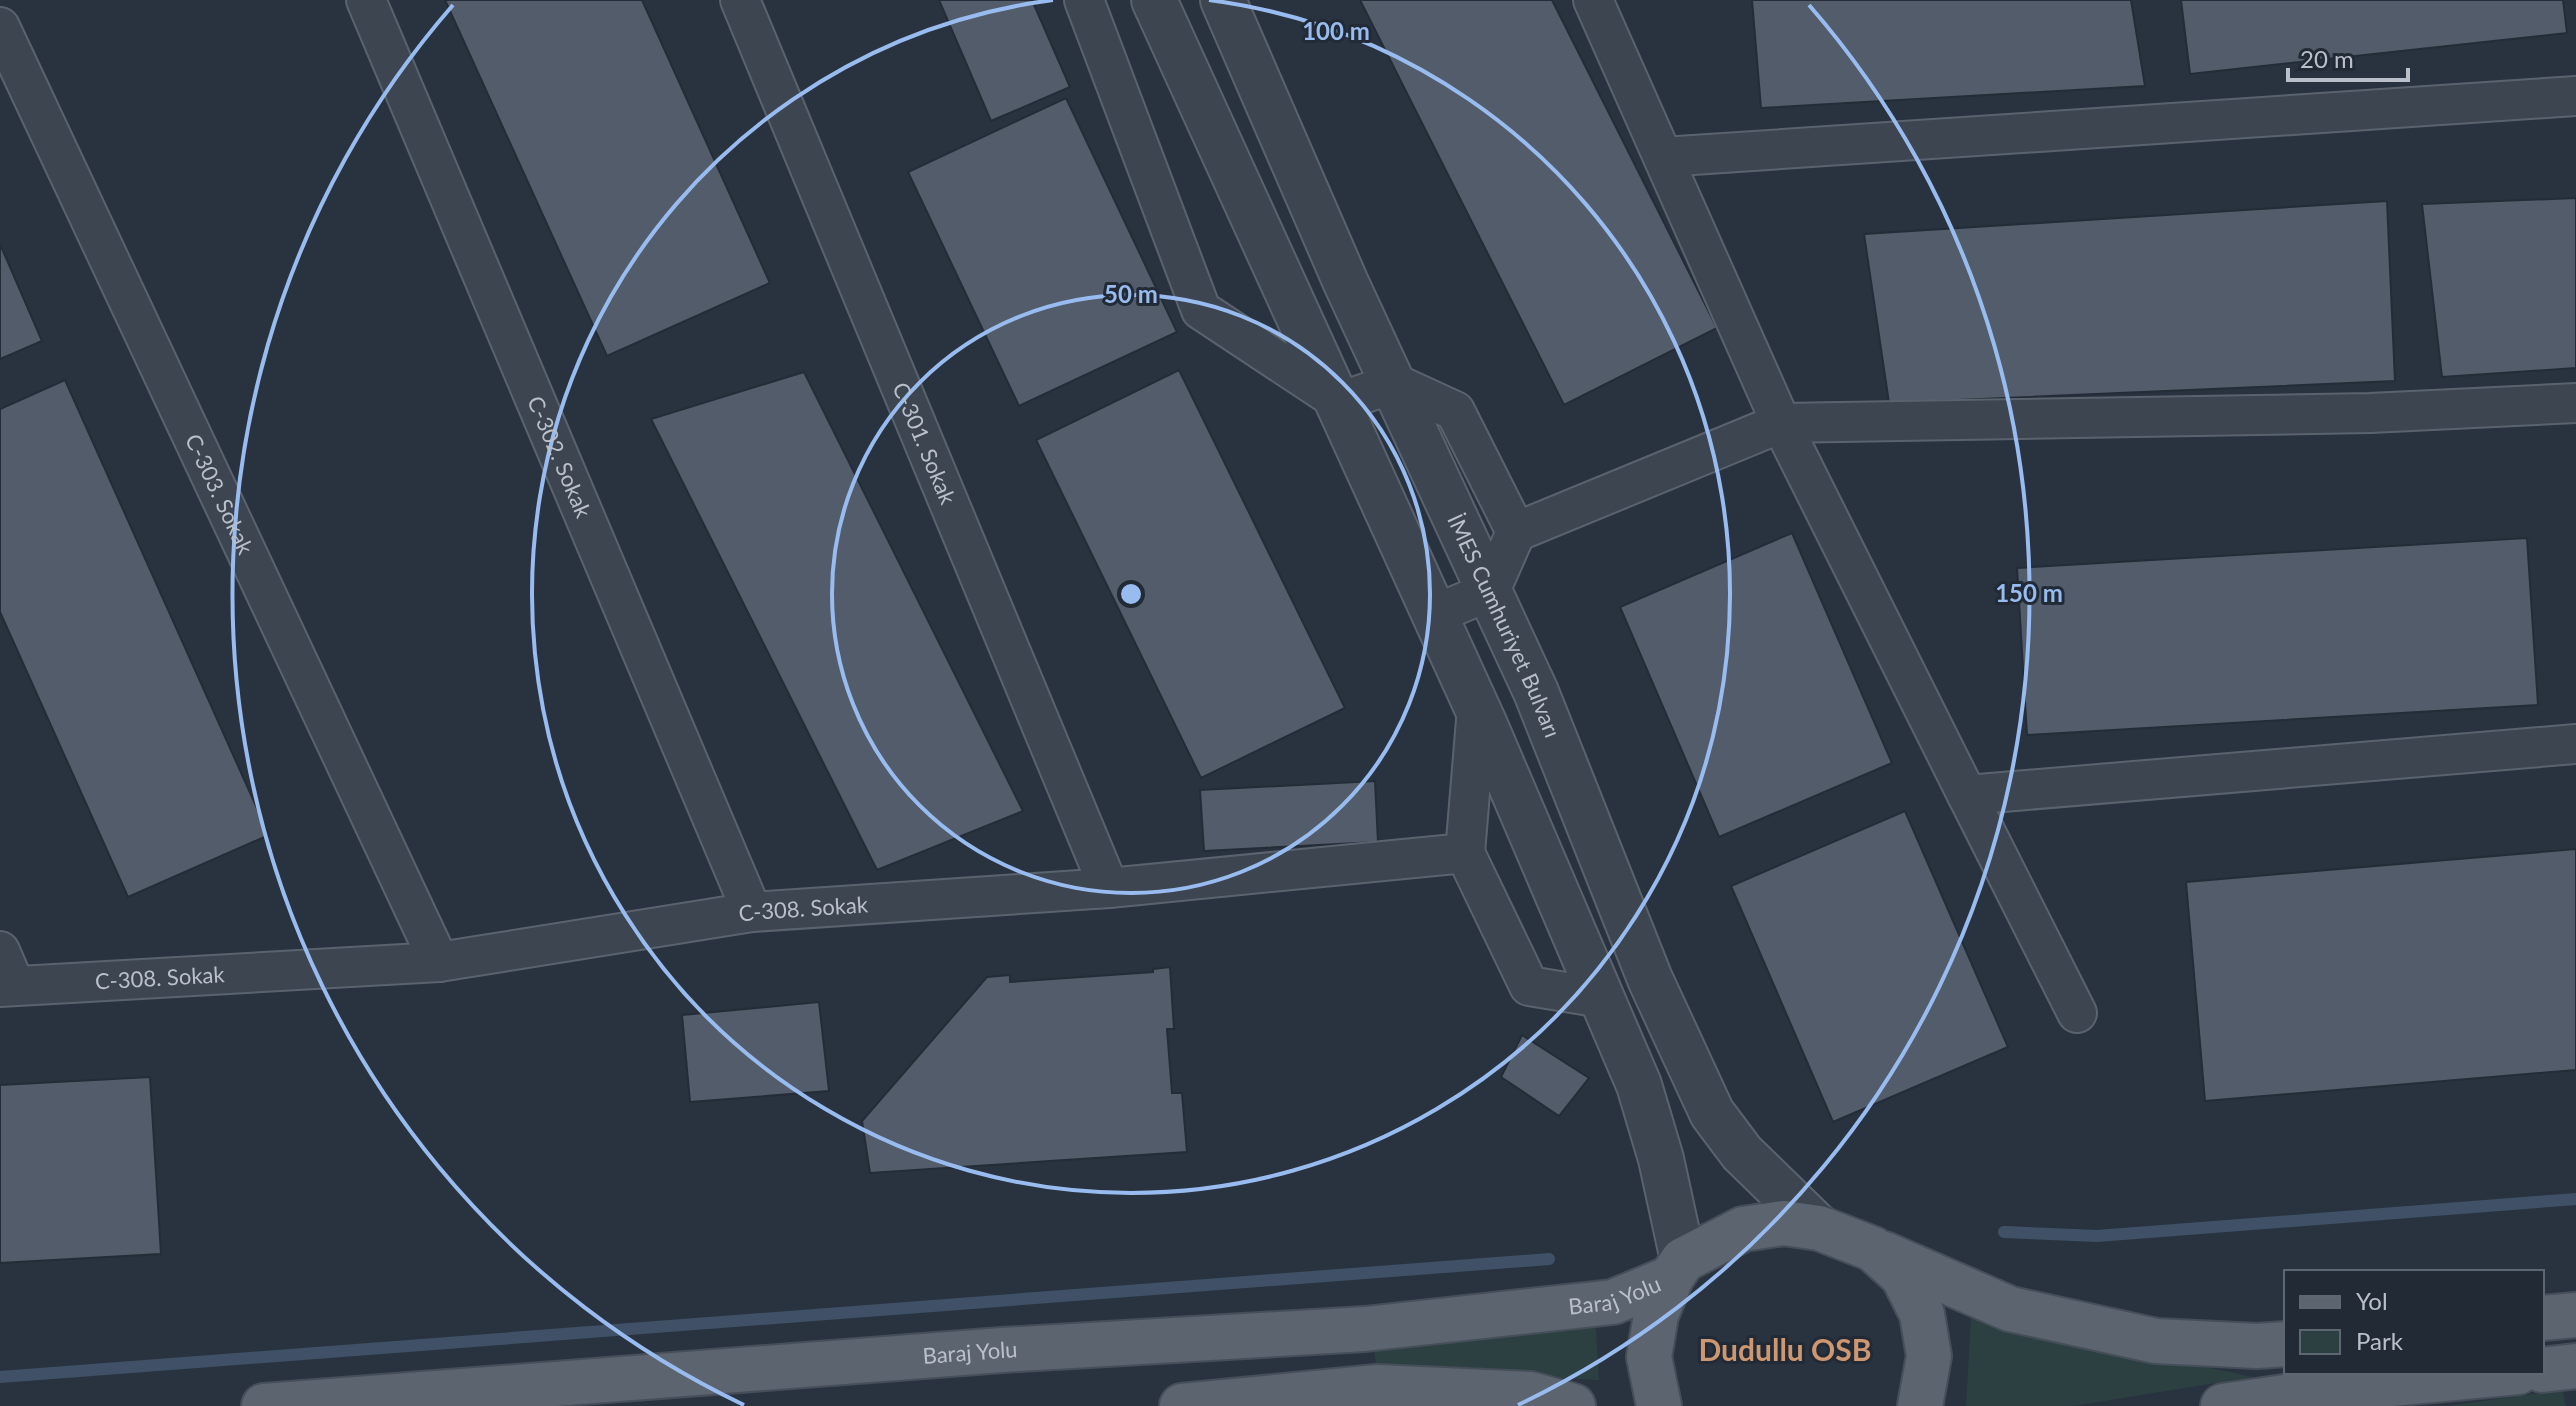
<svg xmlns="http://www.w3.org/2000/svg" width="2576" height="1406" font-family="Lato,sans-serif">
  <style>
    .green { fill: #2c4042 }
    .lines { fill: none; stroke-linecap: round; stroke-linejoin: round }
    .stream { stroke: #405167; stroke-width: 12 }
    .building { fill: #525c6a; stroke: #232c37; stroke-width: 2 }
    .minor-casing { stroke: #5a636d; stroke-width: 42 }
    .tertiary-casing { stroke: #5a636d; stroke-width: 48 }
    .primary-casing { stroke: #464e59; stroke-width: 48 }
    .minor { stroke: #3c4550; stroke-width: 38 }
    .tertiary { stroke: #3c4550; stroke-width: 44 }
    .primary { stroke: #5b646f; stroke-width: 44 }
    .ring { fill: none; stroke: #99bcf0; stroke-width: 4 }
    .labels { text-anchor: middle; stroke-width: 6; stroke-linejoin: round; paint-order: stroke }
    .street-label { font-size: 22px; fill: #b9c0ca; stroke: #212a35 }
    .district-label { font-size: 30px; font-weight: bold; fill: #cd9771; stroke: #212a35 }
    .centre { fill: #99bcf0; stroke: #212a35; stroke-width: 4 }
    .ring-label { font-size: 24px; text-anchor: middle; font-weight: bold; fill: #99bcf0; stroke: #212a35; stroke-width: 6; stroke-linejoin: round; paint-order: stroke }
  </style>
  <rect width="100%" height="100%" fill="#293340"/>
  <path class="green" d="M1595,1316L1599,1380L1376,1367L1374,1346Z
    M1971,1318L2253,1377L2073,1406H1966Z
    M2562,1390L2566,1406H2447Z"/>
  <g class="lines">
    <path class="stream" d="M2004,1232L2097,1236L2576,1199
      M0,1377L1549,1259"/>
  </g>
  <path class="building" d="M445,0H642L770,283L607,356Z
    M939,0H1032L1070,87L991,121Z
    M1360,0H1552L1717,328L1564,405Z
    M1752,0H2131L2145,86L1761,108Z
    M2181,0H2563L2567,33L2190,74Z
    M1066,98L1177,332L1019,406L908,172Z
    M2576,198V368L2442,377L2422,204Z
    M2387,201L2395,381L1889,403L1864,234Z
    M0,244L42,341L0,359Z
    M1179,370L1345,708L1201,778L1036,440Z
    M804,372L1023,811L877,870L651,419Z
    M65,380L269,835L128,897L0,612V409Z
    M1792,533L1892,763L1719,837L1620,607Z
    M2527,538L2538,705L2027,735L2017,568Z
    M1375,781L1378,842L1204,851L1200,790Z
    M1905,811L2008,1047L1833,1122L1731,886Z
    M2576,849V1070L2205,1101L2186,882Z
    M1170,967L1174,1029H1167L1172,1093H1182L1187,1152L870,1173L862,1121L987,977L1010,975V982L1153,972V969Z
    M819,1002L829,1091L690,1102L682,1015Z
    M1522,1035L1589,1078L1559,1116L1501,1077Z
    M150,1077L161,1254L0,1263V1085Z"/>
  <g class="lines">
    <defs>
      <g id="minor">
        <path id="s1" d="M366,0L752,912"/>
        <path id="s2" d="M740,0L1109,888"/>
        <path d="M1084,0L1201,310L1340,402L1394,383L1455,411L1516,532L1490,591L1433,615"/>
        <path d="M1593,0L1781,423L1967,795"/>
        <path id="s3" d="M0,27L439,962"/>
        <path d="M1663,157L2576,96"/>
        <path d="M1516,532L1781,423L2370,413L2576,403"/>
        <path d="M1465,853L1529,986L1602,998"/>
        <path d="M0,951L15,986"/>
        <path id="s4" d="M0,987L439,962L752,912L1109,888L1465,853L1477,708"/>
        <path d="M2077,1013L1967,795L2576,744"/>
      </g>
      <g id="tertiary">
        <path d="M1154,0L1484,723L1639,1085L1661,1159L1683,1260"/>
        <path id="s5" d="M1223,0L1346,283L1536,692L1650,979L1712,1113L1742,1153L1819,1228"/>
      </g>
      <g id="primary">
        <path d="M1884,1254L2010,1309L2156,1341L2257,1346L2286,1344"/>
        <path d="M2542,1318L2576,1315"/>
        <path d="M2542,1370L2576,1366"/>
        <path id="s6" d="M264,1406L1002,1350L1365,1329L1613,1302L1671,1278"/>
        <path d="M1182,1406L1377,1387L1530,1394L1573,1406"/>
        <path d="M1659,1406L1649,1357L1656,1315L1671,1278L1683,1260L1743,1229L1784,1223L1819,1228L1873,1249L1903,1276L1922,1314L1929,1356L1920,1406"/>
        <path d="M2223,1406L2339,1389L2518,1372"/>
      </g>
    </defs>
    <use href="#minor" class="minor-casing"/>
    <use href="#tertiary" class="tertiary-casing"/>
    <use href="#primary" class="primary-casing"/>
    <use href="#minor" class="minor"/>
    <use href="#tertiary" class="tertiary"/>
    <use href="#primary" class="primary"/>
  </g>
  <g class="ring">
    <circle cx="1131" cy="594" r="299"/>
    <path d="M1209 0A599 599 0 1 1 1053 0"/>
    <path d="M744 1405A898 898 0 0 1 453 5M1809 5A898 898 0 0 1 1518 1405"/>
  </g>
  <g class="labels">
    <g class="street-label">
      <text dy="8" stroke="none"><textPath href="#s2" startOffset="480">C-301. Sokak</textPath></text>
      <text dy="8" stroke="none"><textPath href="#s1" startOffset="496">C-302. Sokak</textPath></text>
      <text dy="8" stroke="none"><textPath href="#s3" startOffset="516">C-303. Sokak</textPath></text>
      <text dy="8" stroke="none"><textPath href="#s5" startOffset="686">İMES Cumhuriyet Bulvarı</textPath></text>
      <text dy="8" stroke="none"><textPath href="#s4" startOffset="808">C-308. Sokak</textPath></text>
      <text dy="8" stroke="none"><textPath href="#s4" startOffset="160">C-308. Sokak</textPath></text>
      <text dy="8" stroke="none"><textPath href="#s6" startOffset="1356">Baraj Yolu</textPath></text>
      <text dy="8" stroke="none"><textPath href="#s6" startOffset="708">Baraj Yolu</textPath></text>
    </g>
    <g class="district-label">
      <text x="1785" y="1361">Dudullu OSB</text>
    </g>
  </g>
  <circle cx="1131" cy="594" r="12" class="centre"/>
  <g class="ring-label">
    <text x="1336" y="40">100 m</text>
    <text x="1131" y="303">50 m</text>
    <text x="2029" y="602">150 m</text>
  </g>
  <rect x="2284" y="1270" width="260" height="104" fill="#212a35" stroke="#5e6671" stroke-width="2"/>
  <rect x="2300" y="1296" width="40" height="12" fill="#5b646f" stroke="#5e6671" stroke-width="2"/>
  <text x="2356" y="1310" font-size="24" fill="#b9c0ca">Yol</text>
  <rect x="2300" y="1330" width="40" height="24" fill="#2c4042" stroke="#5e6671" stroke-width="2"/>
  <text x="2356" y="1350" font-size="24" fill="#b9c0ca">Park</text>
  <path d="M2288 68v12h120v-12" fill="none" stroke="#b9c0ca" stroke-width="4"/>
  <text x="2300" y="68" font-size="24" fill="#b9c0ca" stroke="#212a35" stroke-width="6" paint-order="stroke">20 m</text>
</svg>
